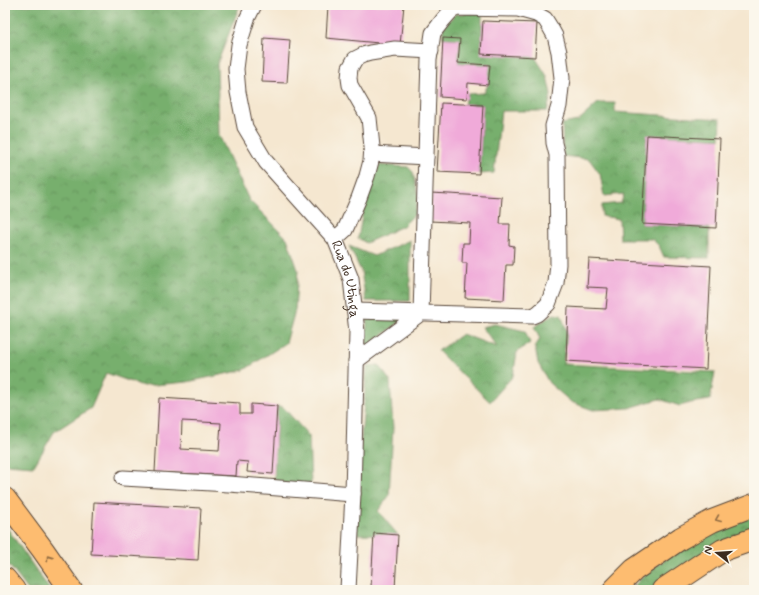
<svg xmlns="http://www.w3.org/2000/svg" width="759" height="595" font-family="Mynerve,sans-serif">
  <style>
    .forest { fill: url(#forest-crowns); stroke: #596c46 }
    .building { fill: #f0aad9; fill-rule: evenodd }
    .lines { fill: none; stroke-linecap: round; stroke-linejoin: round }
    .street-casing { stroke: #574639; stroke-width: 17 }
    .primary-casing { stroke: #574639; stroke-width: 24 }
    .street { stroke: #fff; stroke-width: 15 }
    .primary { stroke: #fdbc70; stroke-width: 22 }
    .oneway { stroke: #926c43 }
    .labels { text-anchor: middle; stroke-width: 3; stroke-linejoin: round; paint-order: stroke }
    .street-label { font-size: 14px; fill: #3b2a1e; stroke: #fbf7ec }
  </style>
  <defs>
    <pattern id="forest-crowns" width="20" height="18" patternUnits="userSpaceOnUse"><rect width="20" height="18" fill="#77af6d"/><path d="M2 6a3 3 0 1 1 6 0M12 15a3 3 0 1 1 6 0" fill="none" stroke="#638f59"/></pattern>
  </defs>
  <rect width="100%" height="100%" fill="#fbf7ec"/>
  <filter id="ink" filterUnits="userSpaceOnUse"><feTurbulence type="fractalNoise" baseFrequency=".025" numOctaves="2"/><feDisplacementMap in="SourceGraphic" scale="8" xChannelSelector="R" yChannelSelector="G"/><feConvolveMatrix kernelMatrix="1 2 1 2 8 2 1 2 1" color-interpolation-filters="sRGB"/></filter>
  <filter id="wash" filterUnits="userSpaceOnUse"><feTurbulence type="fractalNoise" baseFrequency=".012" numOctaves="4" result="noise"/><feDisplacementMap in="SourceGraphic" scale="16" xChannelSelector="R" yChannelSelector="G"/><feGaussianBlur stdDeviation="0.9" result="paint"/><feColorMatrix in="noise" values="0 0 0 0 0 0 0 0 0 0 0 0 0 0 0 0 0 1.4 0 .05"/><feComposite in="paint" operator="in"/></filter>
  <g filter="url(#wash)">
    <rect width="100%" height="100%" fill="#f5e7d0"/>
    <path class="forest" d="M5,5H240L217,64L219,135L249,200L287,238L298,270L295,310L286,343L244,370L187,382L143,386L106,373L91,408L54,432L34,466L5,464Z
      M482,13V54L535,57L547,76L551,95L547,111H501L494,173L479,174L483,105L464,104L467,94L484,93L488,85L489,65L458,63L460,39L443,38V28L455,14Z
      M598,103H615V112L721,119L720,139L647,135L642,224L709,228V258L664,257L659,246L652,239H620L619,219L602,216V205L621,203L624,194L604,196L600,174L589,159L563,156L562,124L578,121Z
      M379,165L408,167L413,172L418,195L415,214L403,226L366,243L358,238L365,200Z
      M410,240V301H366L361,271L349,246L374,256Z
      M554,314L561,315L567,331L563,364L715,372L710,400L690,403L680,406L659,399L629,408L593,410L571,402L549,383L538,363L535,347L540,339L534,327Z
      M406,317L366,348L367,319Z
      M495,324L525,331L530,343L517,352L513,376L490,402L438,351L462,334L497,347L482,327Z
      M379,365L390,381L393,428L389,496L378,511L398,535L357,534L360,452L367,366Z
      M277,406L283,407L309,436L311,484L274,483Z
      M754,514V531L680,568L649,590H630L649,570L694,541Z
      M5,525L50,590H28L5,560Z"/>
    <g id="blocks">
      <path class="building" d="M328,5H404L400,45L326,38Z
        M483,21L537,23L535,57L481,54Z
        M264,38L290,40L287,83L262,82Z
        M443,38L460,39L458,63L490,65L488,85L468,83L467,99L440,97Z
        M441,103L483,105L479,174L437,172Z
        M647,135L720,139L716,228L642,224Z
        M431,193L502,197L500,224H510L509,245L514,246L513,265H506L504,300L465,298L467,263H462L463,243H469L470,223L430,221Z
        M589,259L711,266L706,369L566,361L568,307L606,309L608,288L587,287Z
        M159,398L240,403V414H251V404L277,406L273,474L247,472L248,462L237,461L236,476L155,472ZM182,421L221,423L219,451L181,449Z
        M94,502L201,508L198,560L91,554Z
        M374,533L398,535L395,589L371,587Z"/>
    </g>
  </g>
  <g filter="url(#ink)">
    <use href="#blocks" fill-opacity="0" stroke="#574639" stroke-width="1"/>
    <g class="lines">
      <defs>
        <g id="street">
          <path id="s1" d="M254,5L247,19L239,45L236,69L238,92L245,127L266,162L335,239L351,279L357,332L353,494L348,590"/>
          <path d="M372,154L426,157"/>
          <path d="M335,239L345,230L359,198L367,176L371,161L372,147L369,118L350,85L349,78L350,68L355,59L363,55L370,53L395,49L431,51"/>
          <path d="M355,311L532,316L537,314L548,304L556,283L558,264L557,155L554,143L553,126L559,106L562,78L559,52L555,36L550,27L545,19L536,14L518,9L457,8L451,11L443,20L433,33L429,60L421,313L356,361"/>
          <path d="M123,478L229,484L353,494"/>
        </g>
        <path id="primary" d="M5,499L43,550L71,590
          M5,579L14,590
          M614,590L634,570L681,538L712,521L754,505
          M663,590L723,550L754,539"/>
      </defs>
      <use href="#street" class="street-casing"/>
      <use href="#primary" class="primary-casing"/>
      <use href="#street" class="street"/>
      <use href="#primary" class="primary"/>
    </g>
    <defs><path id="oneway-chevron" d="M-2-3.5L2.5 0L-2 3.5" fill="none" stroke-width="1.6" stroke-linecap="round" stroke-linejoin="round"/></defs>
    <g class="oneway">
      <use href="#oneway-chevron" transform="translate(718 519) rotate(158)"/>
      <use href="#oneway-chevron" transform="translate(49 558) rotate(-124)"/>
    </g>
  </g>
  <g class="labels">
    <g class="street-label">
      <text dy="5" stroke="none"><textPath href="#s1" startOffset="312">Rua do Utinga</textPath></text>
    </g>
  </g>
  <rect width="759" height="595" fill="none" stroke="#fbf7ec" stroke-width="20"/>
  <g transform="translate(717 553) rotate(287)" stroke="#fbf7ec" stroke-width="3" paint-order="stroke">
  <path d="M0-3L7 15L0 10L-7 15Z" fill="#3b2a1e"/>
  <text y="-6" font-size="11" font-weight="bold" text-anchor="middle" fill="#3b2a1e">N</text>
  </g>
</svg>
